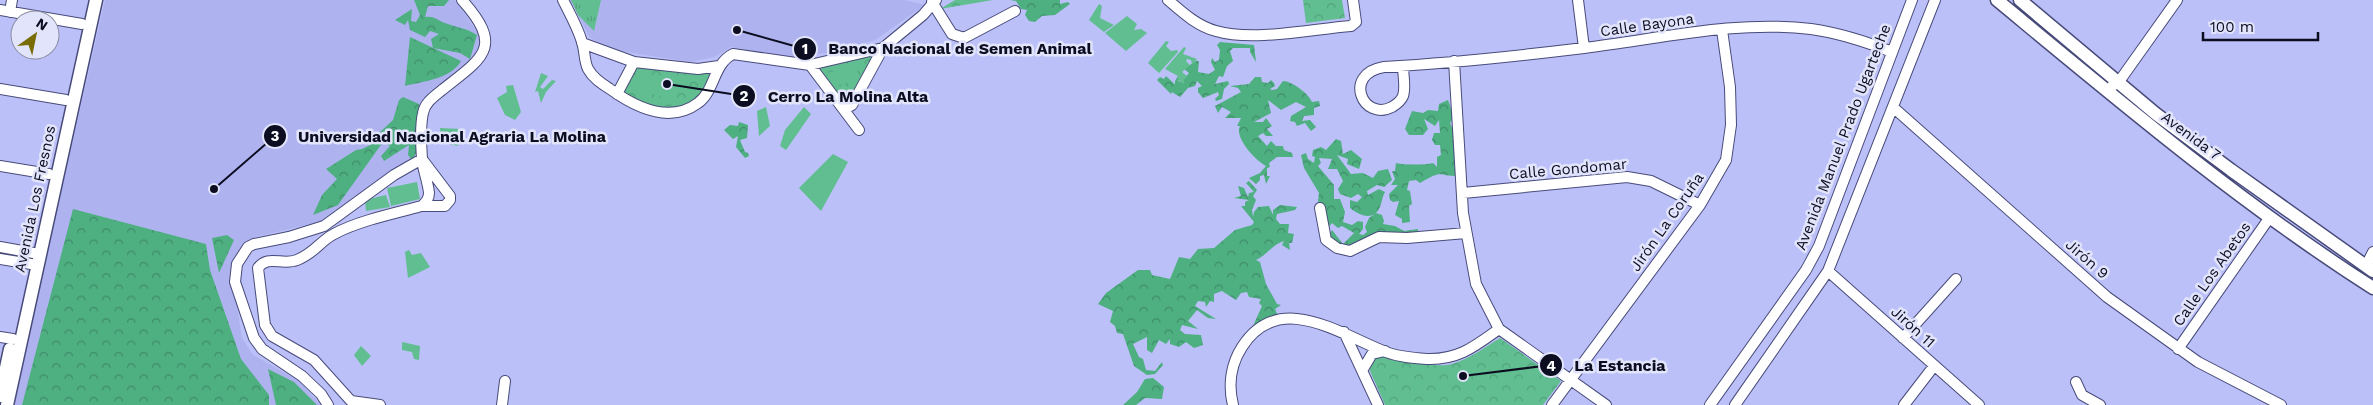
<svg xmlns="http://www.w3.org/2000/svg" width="2373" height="405" font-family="'Work Sans',sans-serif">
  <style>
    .built { fill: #aeb3f0 }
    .grass { fill: url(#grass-tufts) }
    .forest { fill: url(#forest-crowns) }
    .park { fill: url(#park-crowns) }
    .garden { fill: #60be90 }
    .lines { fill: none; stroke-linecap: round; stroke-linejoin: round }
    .minor-casing { stroke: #484b7a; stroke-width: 12 }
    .major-casing { stroke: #484b7a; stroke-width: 15 }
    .minor { stroke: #fff; stroke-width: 10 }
    .major { stroke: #fff; stroke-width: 12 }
    .labels { text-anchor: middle; stroke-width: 5; stroke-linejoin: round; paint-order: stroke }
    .street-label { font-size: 15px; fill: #0c0d20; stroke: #e1e4fb }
    .leader { fill: none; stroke: #0c0d20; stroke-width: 2 }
    .callout-dot { fill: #0c0d20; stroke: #e1e4fb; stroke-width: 2 }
    .mark-label { font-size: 15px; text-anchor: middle; font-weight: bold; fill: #fff }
    .callout-label { font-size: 16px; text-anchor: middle; font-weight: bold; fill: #0c0d20; stroke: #e1e4fb; stroke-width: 5; stroke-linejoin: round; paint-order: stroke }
  </style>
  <defs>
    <pattern id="grass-tufts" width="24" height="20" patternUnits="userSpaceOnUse" patternTransform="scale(1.25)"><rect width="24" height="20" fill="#60be90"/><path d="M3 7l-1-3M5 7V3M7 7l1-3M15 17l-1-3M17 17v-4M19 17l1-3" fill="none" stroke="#52a27c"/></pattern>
    <pattern id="forest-crowns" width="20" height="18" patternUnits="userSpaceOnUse" patternTransform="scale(1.25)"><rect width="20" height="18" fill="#4eaf81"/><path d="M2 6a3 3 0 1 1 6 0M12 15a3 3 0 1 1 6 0" fill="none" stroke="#3f8d69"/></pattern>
    <pattern id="park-crowns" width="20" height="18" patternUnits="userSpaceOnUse" patternTransform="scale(1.25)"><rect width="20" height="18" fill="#60be90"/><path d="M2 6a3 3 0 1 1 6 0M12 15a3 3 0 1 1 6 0" fill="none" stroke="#52a27c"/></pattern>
  </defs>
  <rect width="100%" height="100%" fill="#bbc0f8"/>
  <path class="built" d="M105,0H455L478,33L481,43L477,53L469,63L425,98L421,104L414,156L319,222L256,237L246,243L232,274L242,338L253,355L298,380L321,405H13Z
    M570,0H904L925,5L875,40L827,53L787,58L731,47L714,57L690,62L620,51L603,45L590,38Z"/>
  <path class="grass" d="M571,0H601L594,31L578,15Z"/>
  <path class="forest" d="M414,0H449L444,6H428L425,17C435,16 436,20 445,23C457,28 465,27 477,35L470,59L460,53L433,48L431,39L439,34L430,31L425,37L410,30L408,20L405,25L395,20L412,9L411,21L416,22L420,15Z
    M1010,0H1060V4L1068,2L1070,4L1055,15L1042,16L1035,22L1029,21L1025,15L1027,10L1021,9L1016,1Z
    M410,37L461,61C451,79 424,81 405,86Z
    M1220,42L1254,45L1256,62L1250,52V48H1233L1230,51L1233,61L1227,66L1223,77L1219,76L1215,84L1228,81L1229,84L1224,89L1222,99L1216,101L1215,99L1219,95L1218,92L1203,98L1198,92V88L1202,86L1197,81L1195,86L1188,88L1180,97L1172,92L1171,94L1157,80L1160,77L1164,79L1166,76L1182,91L1175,85V81L1178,76L1180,78L1178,81L1184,83V79L1189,73L1184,69L1196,61H1199L1198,72L1209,74L1215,70L1211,62L1212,58L1215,62L1219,60L1220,50L1217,45Z
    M1255,77H1261L1262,82L1268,83L1271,80L1274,83L1275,86L1270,89L1272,90L1277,89L1283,81C1292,81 1309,94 1312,102L1319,101L1320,106L1314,108V115L1304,116L1302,121L1310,120L1316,127L1311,131L1305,123L1297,126L1295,122L1290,121L1291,116L1306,107L1296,102L1281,110L1268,100L1271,113L1254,122H1263L1266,118L1272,126L1267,129L1273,136H1266L1263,133L1258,136L1267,146L1271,141L1276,146H1283L1284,150L1292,153L1293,157H1277L1269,163L1270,167L1267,168V176H1270L1266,184L1264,175L1260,176V180L1256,184L1249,178L1260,173L1266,166C1256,161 1234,138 1240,126H1237L1241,118H1225L1231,112L1222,107L1218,113L1215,106L1241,92L1238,88L1230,86L1249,84Z
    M403,97L419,104L417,152L412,160L408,155L409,145L384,161L381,156L390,146L383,142L338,205L313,215L322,195L337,179L326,169L356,150L362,149L380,140L379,133L393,120L399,100Z
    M1448,100L1454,117L1450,123L1454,132V149L1456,151L1457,160L1454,168L1458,169L1459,176C1435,176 1444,169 1420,183L1416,180L1409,181L1407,190L1410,191L1412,204L1409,206L1410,222L1402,223V219L1395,215L1399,201L1393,202L1390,200L1389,194L1398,185H1391L1395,179L1392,171H1395L1396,163C1405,165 1424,165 1433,163L1437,167V157L1441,155L1440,145H1435L1432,140L1434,133H1440L1439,120L1435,126L1424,119L1428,129L1423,135H1409L1405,129L1412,111L1423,113L1428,110L1438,111L1439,104Z
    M739,122L748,125L747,138L740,140L745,152L748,153L749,156L745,158L736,147L738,136L733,139L724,130L730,125L738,126Z
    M1336,139L1341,141L1343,154L1351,150L1362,159L1359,169L1347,164L1348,159L1337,155L1351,174L1363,173L1373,178L1378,171L1388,169L1392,180L1384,187L1377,185L1367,191L1368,195L1379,189L1385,192C1382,197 1382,202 1380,207C1373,222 1359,215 1350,208V200L1357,202L1362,197L1358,194L1351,198L1340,194L1338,189L1343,181L1337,169H1328L1332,159L1319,158L1321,163L1318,166L1334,185V199H1340L1345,212L1343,222L1352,225L1358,221L1363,222V229L1359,234L1363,235L1367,232L1365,227L1369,218L1376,213L1382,215L1384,221L1383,224L1395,226L1404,231L1418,229V235C1405,235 1390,233 1378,236C1353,241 1351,258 1329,235L1332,230L1343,244L1354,233L1342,226L1338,228L1332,223L1326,230L1323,208L1318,201L1319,193L1304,168L1301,155L1306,153L1308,159L1314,163L1315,157L1312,156L1313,150L1321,147L1326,150Z
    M1249,181L1257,190L1253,196L1256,200L1252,210L1253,217L1254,212L1258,207L1269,206L1273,215V210L1280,205L1297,207L1295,210L1277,214L1276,219L1280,224H1289L1288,233L1294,234L1292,243H1289L1290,250L1282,245L1284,241C1273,244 1267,255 1256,260L1260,262L1266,284L1277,304L1281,305L1275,309L1279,318L1253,326L1262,306L1259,303L1261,299L1249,297L1247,292L1241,293L1236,300L1222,291L1214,294V302L1210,301L1206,307L1205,302L1198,301L1195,306L1216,319L1208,318L1197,310L1188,321L1198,329L1182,325L1180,330L1185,334L1201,335L1203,345L1194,348L1186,342L1179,347L1170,344V339L1166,344L1159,340L1152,353L1147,350V337L1133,344L1139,357L1143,359L1146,370L1155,371L1162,362L1163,365L1155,374L1147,375L1134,366L1123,334L1117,333L1115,326L1110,322L1113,311L1098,304L1106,293L1138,270H1150L1152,275L1170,279L1179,257L1190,259L1198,249L1214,248L1235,230L1252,225L1254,222L1241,206H1245V202L1249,200L1234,198L1241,196L1238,186L1244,188L1248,197L1249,193L1254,192L1246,183Z
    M73,209L206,244L210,270L241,359L269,395V405H22Z
    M227,235L234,240L219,273L212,238Z
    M268,369L294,382L317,405H276Z
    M1153,378L1164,387L1162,399L1145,398L1136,405H1123L1137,392L1145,379Z"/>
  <path class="park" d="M955,0H993L940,9Z
    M1303,0H1342L1345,18L1306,23Z
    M870,56L873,57L851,97L842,103L819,72L821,68Z
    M636,65L707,73L710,75L701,98L687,109L651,108L622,93Z
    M1500,338L1561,381L1543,405H1385L1370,371L1369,364L1379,355C1399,358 1433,369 1452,364C1469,359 1484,348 1500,338Z"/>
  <path class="garden" d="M1099,4L1102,6L1100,18L1114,25L1104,32L1089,20Z
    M1127,16L1137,24L1134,30L1141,29L1147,33L1126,51L1105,33Z
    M1166,41L1169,42L1166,46L1171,51L1177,50L1178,52L1159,73L1148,63Z
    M1184,47L1186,48L1183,54L1197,59L1192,65L1191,60L1187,59L1186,61L1190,65L1182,72L1187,76L1184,79V84L1178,80V76L1165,69Z
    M856,66L859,80L830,87L827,73Z
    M541,73L548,76L540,87L543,89L552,80L556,81L546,92L541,103L538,91L535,92Z
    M641,74L670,82L666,98L637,90Z
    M513,85L521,112L515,120L505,115L497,98L507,92L506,86Z
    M766,107L770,126L759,136L757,111Z
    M804,107L811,114L786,150L780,146L785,130Z
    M440,128L461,129L465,135L464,139L457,137L458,146L441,142Z
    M833,154L848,162L821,211L799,188Z
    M417,182L420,199L391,206L387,188Z
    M386,195L390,207L366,211L365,200Z
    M409,250L412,255L421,253L430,267L408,278L405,252Z
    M402,342L420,346L419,360L414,359L412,352L402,350Z
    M361,346L371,356L362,366L354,355Z"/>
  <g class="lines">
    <defs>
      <path id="minor" d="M563,0C570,14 578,28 582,42C585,51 584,61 588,69C593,78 601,83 610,89C635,107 670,124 698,103C715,91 713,64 733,54L810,65L883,48L923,15L936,0
        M1168,0C1182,12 1197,26 1216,31C1253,42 1312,29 1351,26L1356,22L1353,0
        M1578,0L1584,48
        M932,2L952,34L964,38L1015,11
        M0,10L82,24
        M10,12L12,0
        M582,43L634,62L698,69L719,66
        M1454,61L1463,213L1476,284L1499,329L1606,405
        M810,65L859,130
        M1403,66C1403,75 1406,87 1403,96C1401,101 1397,104 1392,107C1363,122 1342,74 1384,67C1451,63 1518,56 1584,48C1659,39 1736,20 1811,29C1839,33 1867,42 1892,52
        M2112,86L2118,83L2177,0
        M0,89L66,100
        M617,94L634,62
        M1894,108L2107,297L2198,362L2281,405
        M845,109L852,105L883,48
        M0,166L49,174
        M1463,193L1627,177L1651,181L1700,205
        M1320,208L1326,240L1337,248L1350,251L1379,237L1407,238L1466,233
        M0,247L39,254
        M0,259L37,265
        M2366,266L2373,252
        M1828,271L1979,405
        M1344,332L1378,405
        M0,337L13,339
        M1903,338L1956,279
        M2178,349L2270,217
        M1363,369L1372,354L1385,351
        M2076,382L2082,395L2100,405
        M328,405L321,394L302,376L262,349L254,338L235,282L237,264L248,247L254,244L289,237L324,226L394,175L422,159L450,196V200L445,206H422
        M380,405L351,401L314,360L272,336L265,325L258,268C268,254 282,266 297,260C315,253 320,241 334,234C358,221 395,213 422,206C426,202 429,199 429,193C428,182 423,170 422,159C421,145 420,126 423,113C425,102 435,96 442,90C484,57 504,47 462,0
        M502,405L505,381
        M1233,405C1228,385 1231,364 1242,347C1279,289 1341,335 1386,352C1399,357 1413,358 1427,359C1458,360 1474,347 1499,329
        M1552,405L1700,205L1726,160L1731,125L1730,87L1722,30
        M1710,405L1806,270L1819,246L1912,0
        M1735,405L1828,271L1935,0
        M1904,405L1934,366"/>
      <path id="major" d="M1997,0C2118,100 2240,203 2373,288
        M2020,0L2156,114L2231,170L2373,271
        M0,396L10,349
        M7,405L96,0"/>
    </defs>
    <use href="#minor" class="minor-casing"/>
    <use href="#major" class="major-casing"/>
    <use href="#minor" class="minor"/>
    <use href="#major" class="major"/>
  </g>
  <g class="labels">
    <g class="street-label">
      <text transform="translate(1647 25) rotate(-8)" y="5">Calle Bayona</text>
      <text transform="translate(2191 136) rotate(37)" y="5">Avenida 7</text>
      <text transform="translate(1843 137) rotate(-69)" y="5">Avenida Manuel Prado Ugarteche</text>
      <text transform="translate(1568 169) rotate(-5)" y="5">Calle Gondomar</text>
      <text transform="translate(35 199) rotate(-78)" y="5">Avenida Los Fresnos</text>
      <text transform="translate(1667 222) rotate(-55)" y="5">Jirón La Coruña</text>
      <text transform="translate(2087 259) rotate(41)" y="5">Jirón 9</text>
      <text transform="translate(2212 274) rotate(-55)" y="5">Calle Los Abetos</text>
      <text transform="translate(1913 327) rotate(42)" y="5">Jirón 11</text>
    </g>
  </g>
  <path class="leader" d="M737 30L805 49M667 84L744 96M214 189L275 136M1463 376L1551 365"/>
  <g class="callout-dot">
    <circle cx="737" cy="30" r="5"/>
    <circle cx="667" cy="84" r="5"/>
    <circle cx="214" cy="189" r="5"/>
    <circle cx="1463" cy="376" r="5"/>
    <circle cx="805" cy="49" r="12"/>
    <circle cx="744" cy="96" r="12"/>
    <circle cx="275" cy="136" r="12"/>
    <circle cx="1551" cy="365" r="12"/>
  </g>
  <g class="mark-label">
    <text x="805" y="54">1</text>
    <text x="744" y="101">2</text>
    <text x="275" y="141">3</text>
    <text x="1551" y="371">4</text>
  </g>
  <g class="callout-label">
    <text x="960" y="54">Banco Nacional de Semen Animal</text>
    <text x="848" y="102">Cerro La Molina Alta</text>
    <text x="452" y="142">Universidad Nacional Agraria La Molina</text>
    <text x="1620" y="371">La Estancia</text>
  </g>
  <g transform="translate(35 35) rotate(33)"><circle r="24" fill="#e1e4fb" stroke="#8c8ea3"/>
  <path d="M0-4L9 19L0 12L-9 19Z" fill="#796c05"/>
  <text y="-8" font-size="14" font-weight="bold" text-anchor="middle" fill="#0c0d20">N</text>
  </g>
  <path d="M2203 32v8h115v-8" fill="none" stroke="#0c0d20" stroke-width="2.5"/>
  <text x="2210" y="32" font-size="15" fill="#0c0d20" stroke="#e1e4fb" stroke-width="4" paint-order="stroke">100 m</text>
</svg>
